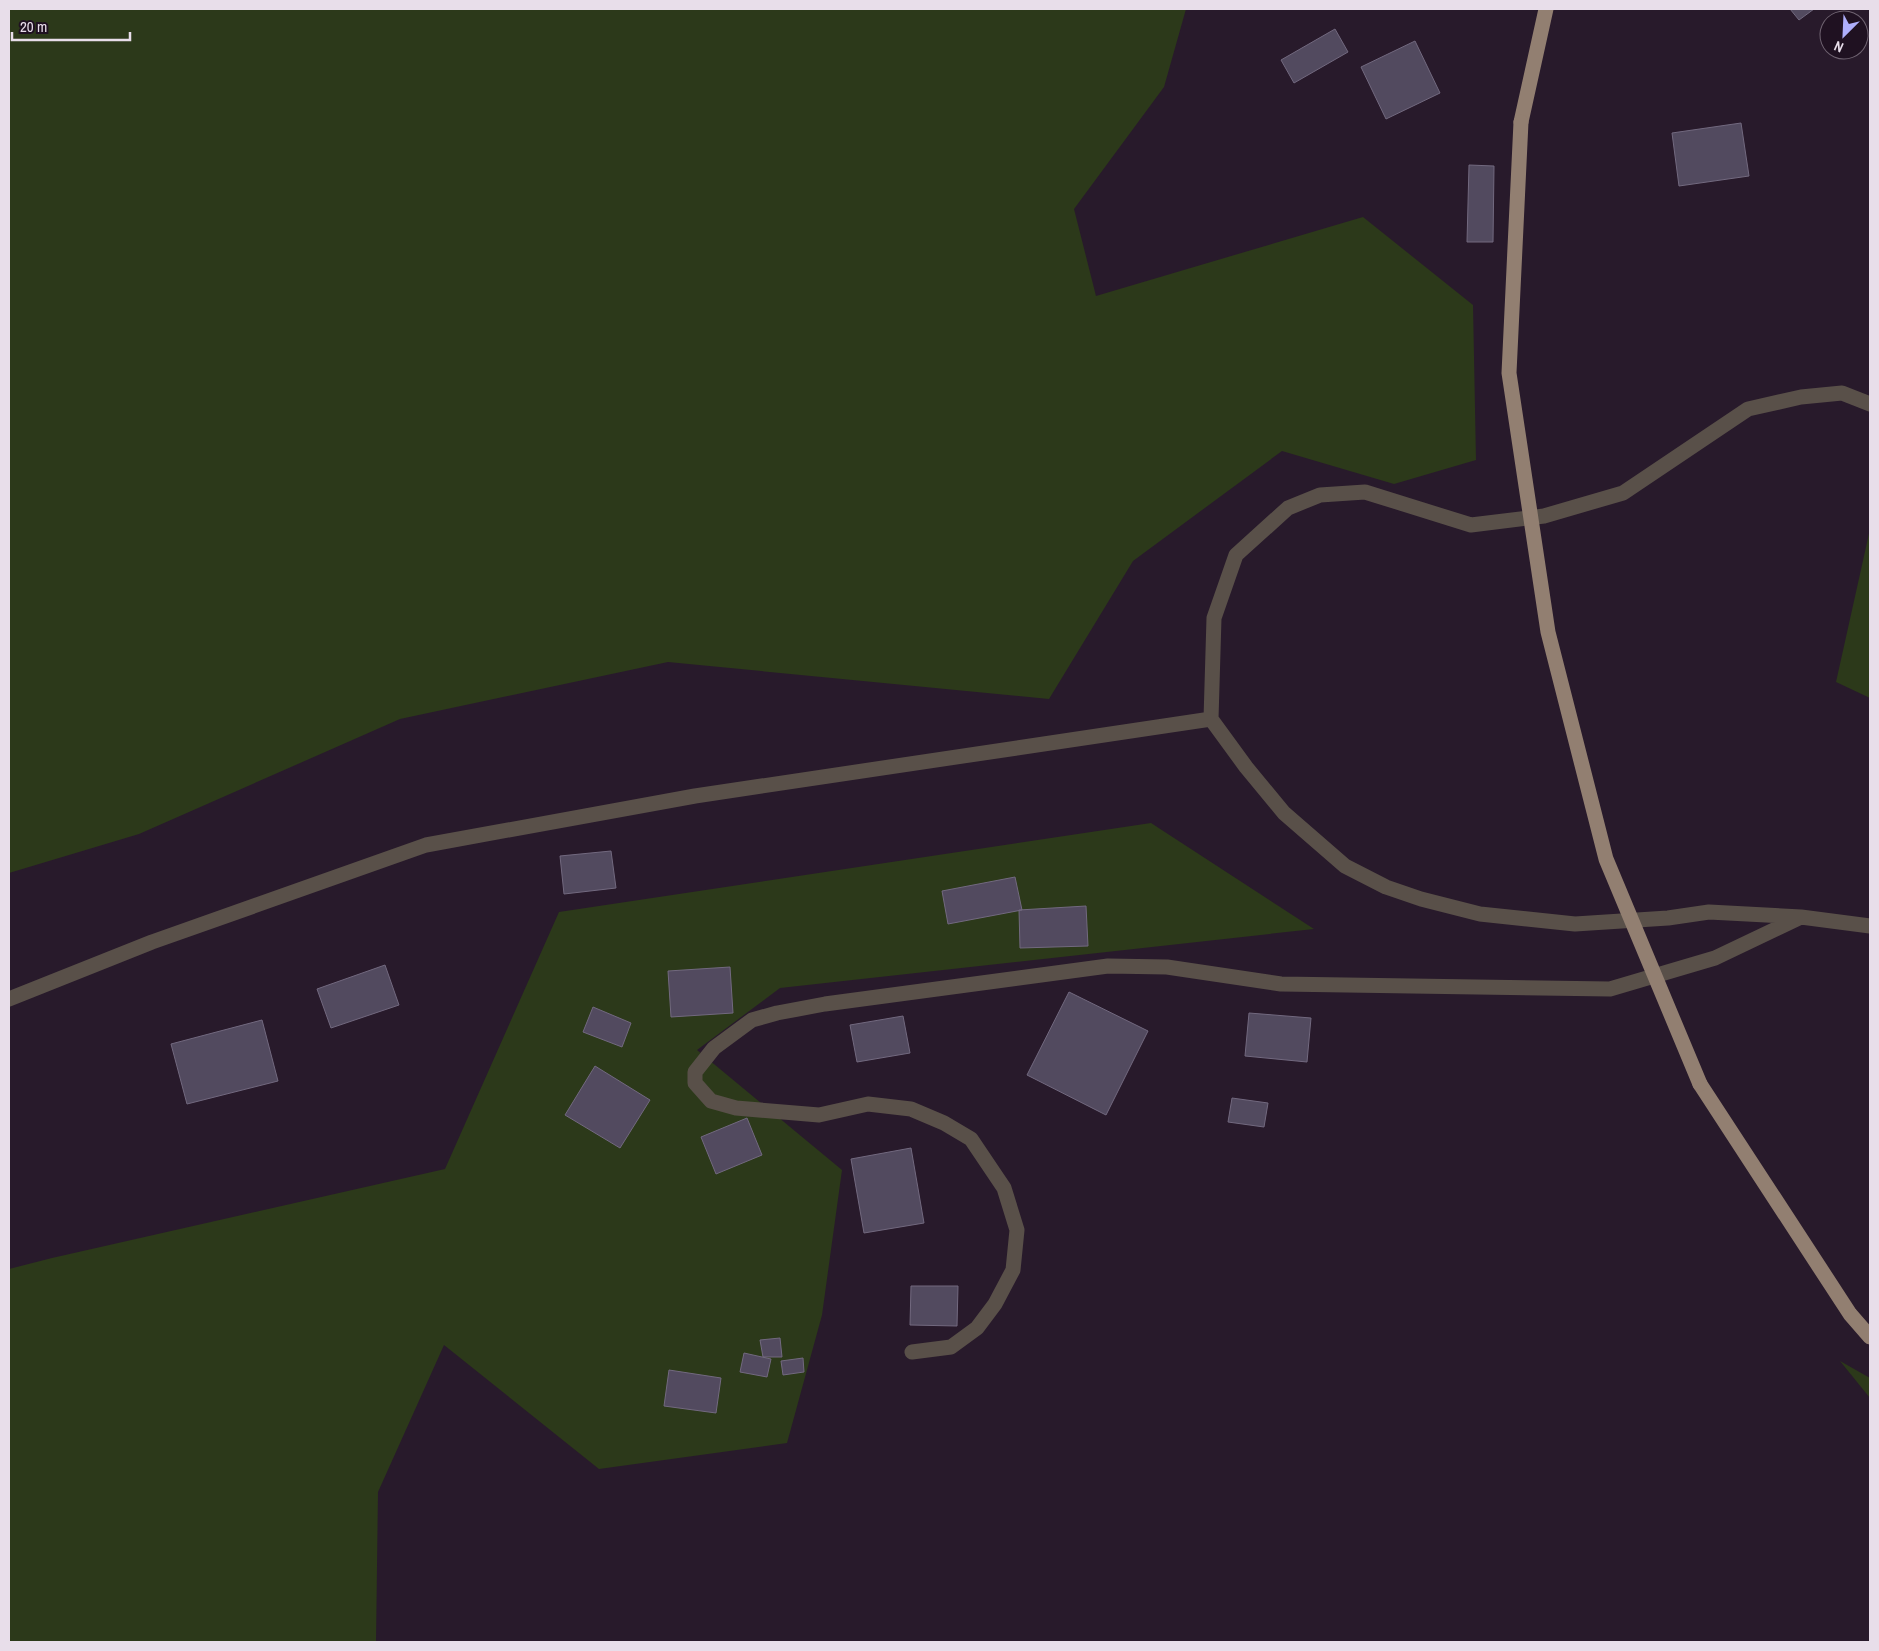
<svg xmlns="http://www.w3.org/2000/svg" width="1879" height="1651" font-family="'Archivo Narrow',sans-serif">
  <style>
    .green { fill: #2c391a }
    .building { fill: #524a5f; stroke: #72697f }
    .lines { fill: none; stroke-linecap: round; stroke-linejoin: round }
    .minor { stroke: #595049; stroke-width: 15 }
    .primary { stroke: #927f71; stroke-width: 15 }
    .primary-bridge { stroke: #927f71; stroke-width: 15 }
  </style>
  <rect width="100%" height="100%" fill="#281a2b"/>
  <path class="green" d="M9,9H1186L1164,87L1074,209L1096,296L1363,217L1473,305L1476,460L1394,484L1282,451L1133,561L1049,699L668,662L400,719L139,834L9,873Z
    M1870,529V698L1836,682Z
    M1151,823L1314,929L780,988L697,1050L842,1170L822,1315L787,1443L599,1469L444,1345L378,1492L376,1642H9V1269L52,1258L445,1169L559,912Z
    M1840,1361L1870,1378V1398Z"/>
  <path class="building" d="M1790,9H1814L1799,20Z
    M1335,29L1348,52L1294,83L1281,60Z
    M1415,41L1440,93L1386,119L1361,67Z
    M1741,123L1749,176L1679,186L1672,133Z
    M1469,165L1494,166L1493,242H1467Z
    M611,851L616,888L564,894L560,856Z
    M1015,877L1022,910L948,924L942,891Z
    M1086,906L1088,946L1020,948L1019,910Z
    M385,965L399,1005L331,1028L317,989Z
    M730,967L733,1013L671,1017L668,971Z
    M1069,992L1148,1031L1106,1115L1027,1075Z
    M593,1007L631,1023L622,1047L583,1032Z
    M1249,1013L1311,1018L1307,1062L1245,1056Z
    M903,1016L910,1053L857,1062L850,1025Z
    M262,1020L278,1081L187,1104L171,1044Z
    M595,1066L650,1100L620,1148L565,1115Z
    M1232,1098L1268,1103L1264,1127L1228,1122Z
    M747,1118L762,1155L716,1174L701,1137Z
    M911,1148L924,1223L864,1233L851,1159Z
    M911,1286H958L957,1326L910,1325Z
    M780,1338L782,1357H763L760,1340Z
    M744,1353L771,1359L767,1377L740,1372Z
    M803,1358L804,1372L783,1375L781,1361Z
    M669,1370L721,1378L716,1413L664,1406Z"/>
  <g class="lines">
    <path class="minor" d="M1870,404L1842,393L1801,397L1748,409L1623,493L1544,516L1471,525L1365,492L1320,495L1288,508L1236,555L1214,618L1211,719L1246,767L1284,813L1345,866L1386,887L1421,899L1480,914L1575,924L1668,918L1709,912L1801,917L1870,926
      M9,999L152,942L426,845L695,796L1211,719
      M912,1352L951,1347L977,1328L995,1304L1013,1270L1017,1230L1004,1188L971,1139L944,1123L911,1109L868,1104L819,1115L736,1108L711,1101L695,1083V1072L714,1048L752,1020L777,1013L825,1004L1108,966L1167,967L1281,984L1610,989L1715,958L1801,917"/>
    <path class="primary" d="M1521,122L1546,9
      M1700,1084L1850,1314L1870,1337"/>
    <path class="primary-bridge" d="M1521,122L1509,373L1548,632L1606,859L1700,1084"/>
  </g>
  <rect width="1879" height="1651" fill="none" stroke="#e8deea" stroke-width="20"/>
  <g transform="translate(1844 35) rotate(204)"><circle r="24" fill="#1f1121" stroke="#6f6371"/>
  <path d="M0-4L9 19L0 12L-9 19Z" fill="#aeaefb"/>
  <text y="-8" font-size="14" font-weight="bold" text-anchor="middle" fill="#e8deea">N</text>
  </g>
  <path d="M12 32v8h118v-8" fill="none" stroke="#e8deea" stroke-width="2.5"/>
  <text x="20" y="32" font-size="15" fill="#e8deea" stroke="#1f1121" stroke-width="4" paint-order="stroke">20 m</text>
</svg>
